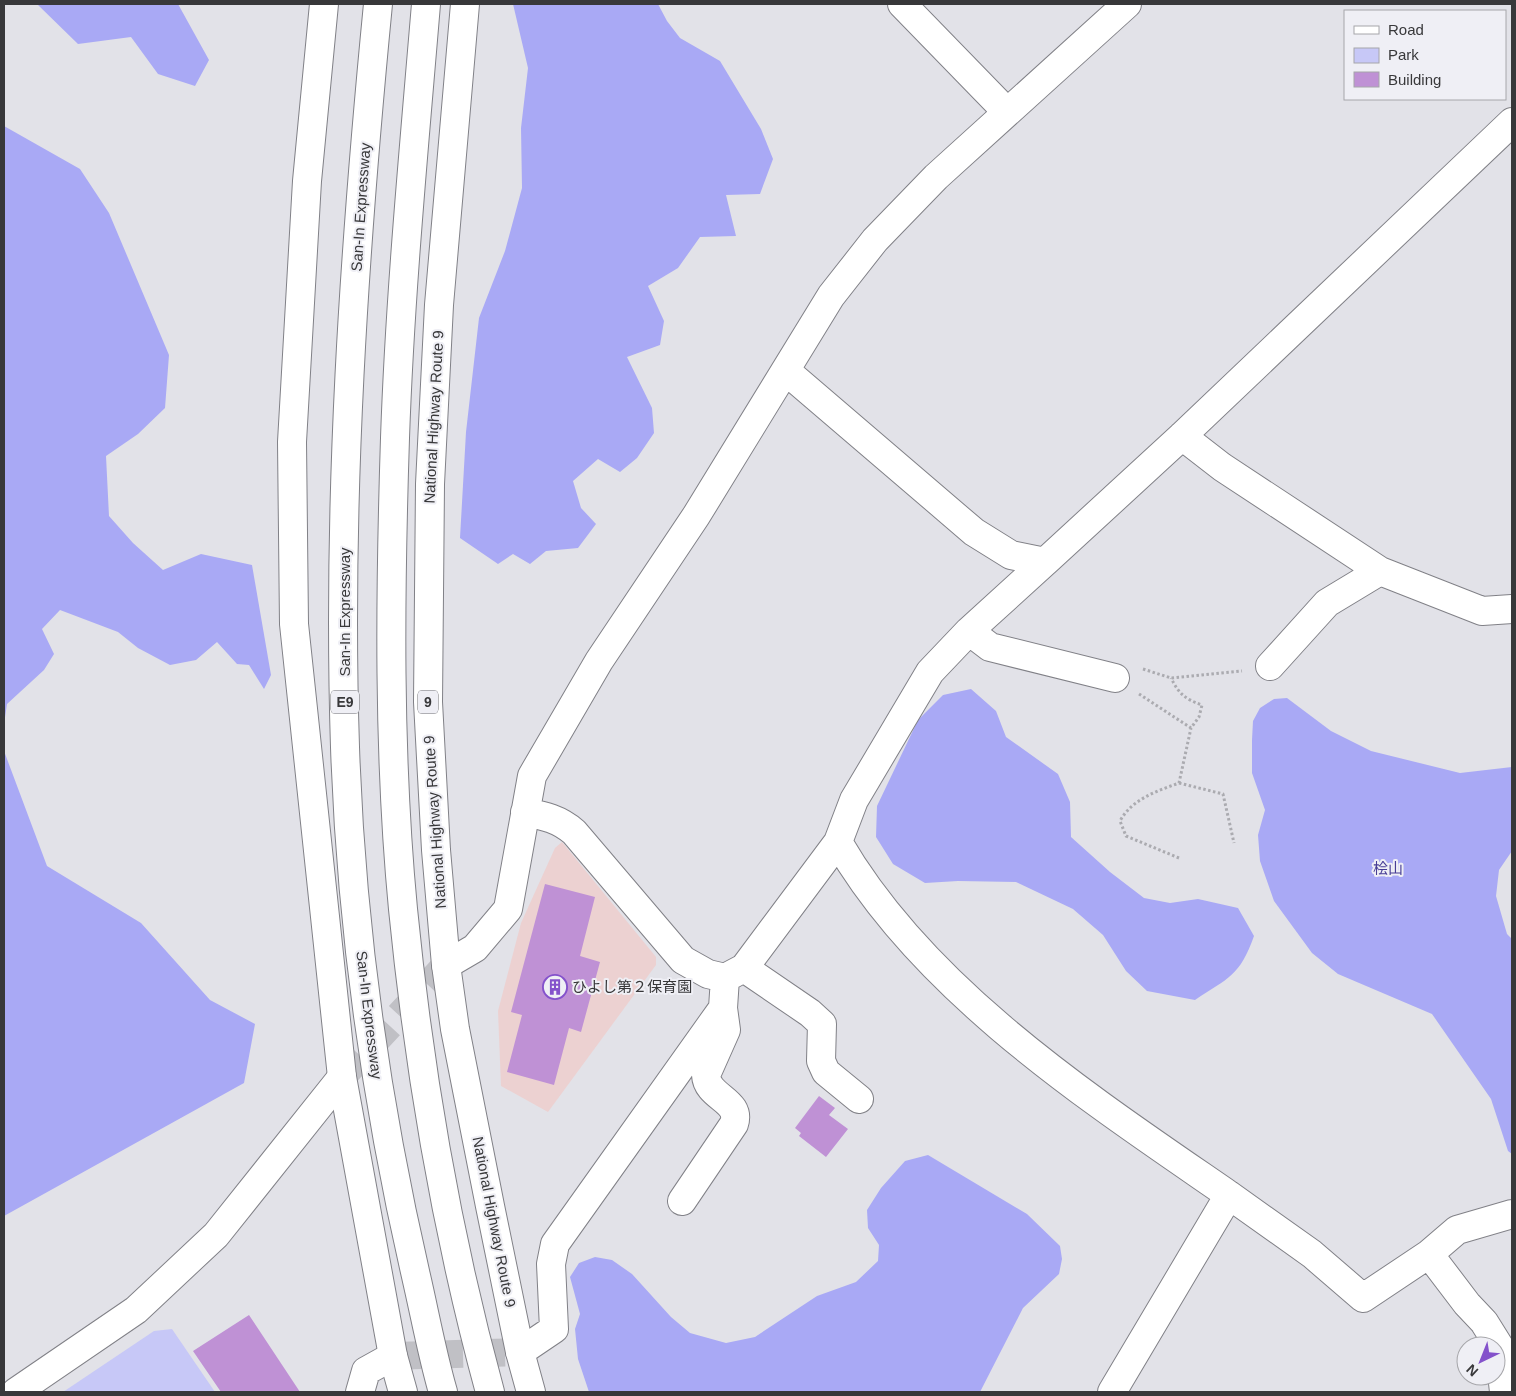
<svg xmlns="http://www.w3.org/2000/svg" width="1516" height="1396" font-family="Arial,'Noto Sans JP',sans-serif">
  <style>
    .education { fill: #ecd1d1 }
    .green { fill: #c7c8f7 }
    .forest { fill: #a9a9f5 }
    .building { fill: #bf91d5 }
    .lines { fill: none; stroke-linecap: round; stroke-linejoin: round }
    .minor-tunnel { stroke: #c0c0c5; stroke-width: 28; stroke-dasharray: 28 14; stroke-linecap: butt }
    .minor-casing { stroke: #818187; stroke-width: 30 }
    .highway-casing { stroke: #818187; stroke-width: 30 }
    .path { stroke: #ababb0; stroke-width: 3; stroke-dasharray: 2.5 2.5; stroke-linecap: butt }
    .minor { stroke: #fff; stroke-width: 28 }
    .highway { stroke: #fff; stroke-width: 28 }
    .labels { text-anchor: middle; stroke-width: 4; stroke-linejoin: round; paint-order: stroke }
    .shield { fill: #efeff5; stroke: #6f6f72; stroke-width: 1 }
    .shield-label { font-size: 14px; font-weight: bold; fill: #38383a }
    .street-label { font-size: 15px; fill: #38383a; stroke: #efeff5 }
    .park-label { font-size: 15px; fill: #473d95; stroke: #efeff5 }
    .poi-label { font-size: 15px; fill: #38383a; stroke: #efeff5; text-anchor: start }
  </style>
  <rect width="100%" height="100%" fill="#e2e2e8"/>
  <path class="education" d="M562,842L656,957V965L548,1112L501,1086L498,1011L521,923L555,848Z"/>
  <path class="green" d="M172,1329L215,1392H63L154,1331Z"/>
  <path class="forest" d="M37,4H178L209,60L195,86L158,74L131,37L78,44Z
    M513,4H658L667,21L680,38L720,61L761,129L773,159L760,194L726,195L736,236L700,237L678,268L648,286L664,321L660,345L627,357L652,408L654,433L637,458L620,472L598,459L573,481L581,508L596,524L578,548L546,551L530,564L513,554L498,564L460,538L466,432L479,318L505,251L522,188L521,128L528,68Z
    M4,126L80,169L109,213L169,355L165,408L138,434L106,456L109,516L133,543L163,570L201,554L252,565L271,675L264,689L249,665L237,664L217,642L196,660L170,665L138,648L118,632L60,610L42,629L54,654L44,670L7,704L4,724Z
    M971,689L996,711L1006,737L1058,774L1070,802L1071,837L1110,872L1144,898L1170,903L1198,899L1238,908L1254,936C1240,976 1228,978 1195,1000L1147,991L1126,971L1103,935L1073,909L1016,882L958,881L925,883L893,864L876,837L877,806L918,720L943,695Z
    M1287,698L1331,731L1371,751L1460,773L1512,767V851L1499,870L1496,896L1507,934L1512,939V1154L1508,1151L1491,1099L1432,1014L1338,974L1312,953L1274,901L1260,861L1258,835L1265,810L1252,773V740L1253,721L1260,708L1274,699Z
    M4,751L47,866L141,923L210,1000L255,1024L244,1083L4,1216Z
    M928,1155L1027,1214L1060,1246L1062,1259L1059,1274L1023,1308L980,1392H589L578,1359L575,1329L580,1314L570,1277L579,1263L595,1257L612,1260L632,1274L671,1317L690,1333L726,1343L755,1337L817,1296L856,1282L878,1261L879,1245L868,1228L867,1210L881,1188L905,1161Z"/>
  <path class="building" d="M545,884L595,897L580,956L600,962L581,1032L569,1028L554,1085L507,1072L522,1015L511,1012Z
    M819,1096L835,1108L829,1115L848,1129L826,1157L799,1136L801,1133L795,1128Z
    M249,1315L300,1392H221L193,1351Z"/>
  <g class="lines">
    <path class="minor-tunnel" d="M342,1077L446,965
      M393,1356L520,1352"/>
    <defs>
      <path id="minor" d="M902,4L1007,112
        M786,371L974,532L1011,555L1045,562L1182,436L1512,122
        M1182,436L1222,467L1380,571L1482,611L1512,609
        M969,631L990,647L1115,678
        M1270,666L1327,603L1380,571
        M525,812C545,816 559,819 574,832L683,960L708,974L725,978L744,968L838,842L854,800L930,672L969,631L1045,562
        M838,842C924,991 1090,1099 1229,1195
        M446,965L475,948L508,909L532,776L599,661L696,516L831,296L875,240L936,177L1127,4
        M744,968L810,1013L822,1024L821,1061L826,1072L859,1099
        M682,1201L734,1124C742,1100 707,1098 706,1075L726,1030L723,1008
        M1429,1254L1467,1304L1484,1322L1499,1346L1504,1392
        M520,1352L554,1329L551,1264L555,1244L723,1008L725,978
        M16,1392L136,1310L216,1235L342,1077
        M360,1392L366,1371L393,1356
        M1112,1392L1229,1195L1312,1254L1363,1298L1429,1254L1457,1230L1512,1214"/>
      <path id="highway" d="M324,4L307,181L292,442L294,624L342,1077L393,1356L403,1392
        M378,4C354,250 337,500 345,747C351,925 376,1103 416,1276C425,1315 432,1354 443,1392
        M426,4C414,148 400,293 395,438C390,594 388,753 403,909C419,1071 447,1235 490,1392
        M465,4L439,305L430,484L428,702L436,850L446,965L455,1029L490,1206L520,1352L531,1392"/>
    </defs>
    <use href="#minor" class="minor-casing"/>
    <use href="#highway" class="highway-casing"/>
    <path class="path" d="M1143,669L1171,678L1242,671
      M1139,694L1191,728L1199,717L1202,705C1185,699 1179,694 1171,678
      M1179,783L1223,794L1234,843
      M1179,858L1126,836L1120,821C1132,799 1157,791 1179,783L1191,728"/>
    <use href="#minor" class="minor"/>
    <use href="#highway" class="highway"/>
  </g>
  <defs>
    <symbol id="building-ring" viewBox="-11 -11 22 22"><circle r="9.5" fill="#efeff5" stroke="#8452cb" stroke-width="1.5"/><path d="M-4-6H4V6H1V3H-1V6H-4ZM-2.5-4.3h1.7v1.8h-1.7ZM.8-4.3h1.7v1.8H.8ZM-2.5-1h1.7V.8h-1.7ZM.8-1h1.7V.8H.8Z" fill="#8452cb"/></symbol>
  </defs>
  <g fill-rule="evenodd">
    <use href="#building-ring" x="541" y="973" width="28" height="28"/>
  </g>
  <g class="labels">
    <g class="shield">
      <rect x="331" y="690.5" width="28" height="23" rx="4"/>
      <rect x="418" y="690.5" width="20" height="23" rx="4"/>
    </g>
    <g class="shield-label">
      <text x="345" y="707">E9</text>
      <text x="428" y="707">9</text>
    </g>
    <g class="street-label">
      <text transform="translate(361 207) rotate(-86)" y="5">San-In Expressway</text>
      <text transform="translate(434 417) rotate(-87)" y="5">National Highway Route 9</text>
      <text transform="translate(345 612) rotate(-90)" y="5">San-In Expressway</text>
      <text transform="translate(435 822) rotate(-94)" y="5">National Highway Route 9</text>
      <text transform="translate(369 1015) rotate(83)" y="5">San-In Expressway</text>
      <text transform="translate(494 1222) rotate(79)" y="5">National Highway Route 9</text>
    </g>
    <g class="park-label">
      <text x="1388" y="874">桧山</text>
    </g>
    <g class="poi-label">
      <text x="572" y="992">ひよし第２保育園</text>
    </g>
  </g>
  <rect width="1516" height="1396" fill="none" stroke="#38383a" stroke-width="10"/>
  <rect x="1344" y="10" width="162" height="90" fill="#efeff5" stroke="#a6a6aa"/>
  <rect x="1354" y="26" width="25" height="8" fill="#ffffff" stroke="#a6a6aa"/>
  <text x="1388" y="35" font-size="15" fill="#38383a">Road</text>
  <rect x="1354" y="48" width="25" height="15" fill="#c7c8f7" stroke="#a6a6aa"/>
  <text x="1388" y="60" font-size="15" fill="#38383a">Park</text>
  <rect x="1354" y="72" width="25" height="15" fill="#bf91d5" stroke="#a6a6aa"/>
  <text x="1388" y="85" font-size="15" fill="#38383a">Building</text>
  <g transform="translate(1481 1361) rotate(223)"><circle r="24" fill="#efeff5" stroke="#a6a6aa"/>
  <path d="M0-4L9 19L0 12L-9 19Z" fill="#8452cb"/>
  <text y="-8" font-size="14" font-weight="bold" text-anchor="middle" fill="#38383a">N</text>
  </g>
</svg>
